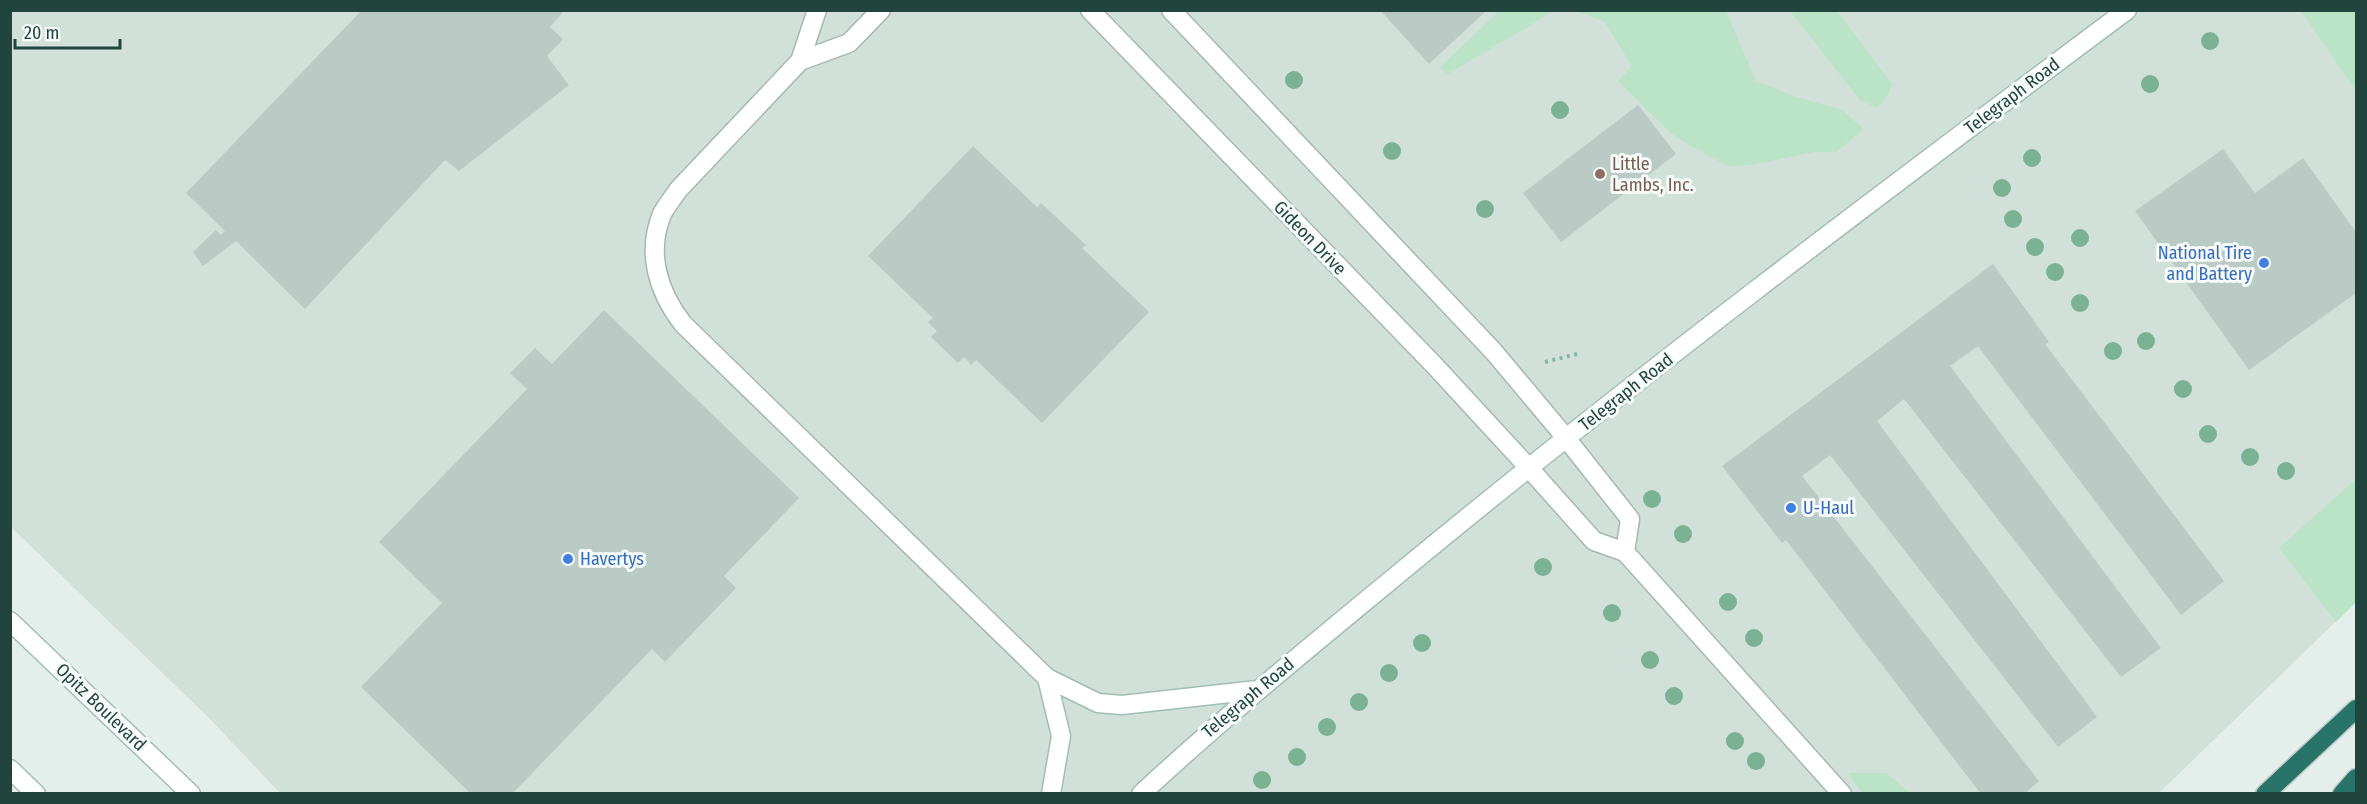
<svg xmlns="http://www.w3.org/2000/svg" width="2367" height="804" font-family="'Fira Sans Condensed',sans-serif">
  <style>
    .built { fill: #d2e0da }
    .green { fill: #bbe3c8 }
    .building { fill: #b9cbc4 }
    .lines { fill: none; stroke-linecap: round; stroke-linejoin: round }
    .service-casing { stroke: #a6b8b3; stroke-width: 21 }
    .tertiary-casing { stroke: #a6b8b3; stroke-width: 21 }
    .secondary-casing { stroke: #a1bdb5; stroke-width: 21 }
    .motorway-casing { stroke: #c1cbc9; stroke-width: 21 }
    .path { stroke: #81b7a9; stroke-width: 4; stroke-dasharray: 3 4.5; stroke-linecap: butt }
    .service { stroke: #fff; stroke-width: 18 }
    .tertiary { stroke: #fff; stroke-width: 18 }
    .secondary { stroke: #fff; stroke-width: 18 }
    .motorway { stroke: #297469; stroke-width: 18 }
    .tree { fill: #7bb295 }
    .education-dot { fill: #8d6e63; stroke: #f6fbf9; stroke-width: 2 }
    .shop-dot { fill: #3f7fe0; stroke: #f6fbf9; stroke-width: 2 }
    .labels { text-anchor: middle; stroke-width: 6; stroke-linejoin: round; paint-order: stroke }
    .street-label { font-size: 18px; fill: #21443d; stroke: #f6fbf9 }
    .education-label { font-size: 18px; fill: #785e54; stroke: #f6fbf9; text-anchor: start }
    .shop-label { font-size: 18px; fill: #366cbe; stroke: #f6fbf9; text-anchor: start }
  </style>
  <rect width="100%" height="100%" fill="#e4efeb"/>
  <path class="built" d="M10,11H2356V602L2159,793H280L208,717L11,527Z"/>
  <path class="green" d="M1499,11H1554L1448,74L1439,68Z
    M1575,11H1726L1756,81L1793,96L1842,110L1864,129L1836,152H1814L1751,165L1728,166L1692,147L1672,134L1618,81L1632,66L1604,21Z
    M1790,11H1837L1892,84L1888,96L1877,108L1860,100Z
    M2301,11H2356V91Z
    M2356,479V602L2336,622L2279,548Z
    M1848,773H1886L1910,793H1862Z"/>
  <path class="building" d="M362,10H565L550,27L563,39L547,56L569,85L459,171L445,160L305,309L236,241L203,266L193,252L216,230L221,235L225,231L186,193Z
    M1380,10H1487L1429,64Z
    M1638,105L1676,154L1561,242L1523,193Z
    M973,146L1037,207L1041,203L1086,245L1082,248L1149,312L1042,423L976,360L971,365L964,357L958,363L931,337L937,331L928,322L933,318L868,256Z
    M2223,149L2255,193L2303,158L2356,232V293L2249,370L2135,211Z
    M1993,264L2049,342L2045,344L2224,581L2181,615L1978,346L1950,366L2161,648L2121,677L1904,399L1877,421L2097,717L2058,747L1830,455L1802,476L2039,781L2024,794H1981L1786,540L1782,543L1722,466Z
    M604,310L799,498L724,576L736,588L665,662L652,649L512,794H471L361,687L442,603L379,542L527,389L510,373L535,348L552,364Z"/>
  <g class="lines">
    <defs>
      <path id="service" d="M817,10L800,61L678,190C673,198 666,206 662,214C646,253 658,292 683,324L1047,678
        M800,61L849,43L881,10
        M1566,438L1630,519L1625,552
        M1528,467L1594,541L1625,552L1842,794"/>
      <path id="tertiary" d="M1090,10L1435,366L1528,467
        M1171,10L1494,352L1566,438"/>
      <path id="secondary" d="M10,621L191,794
        M1047,678L1098,703L1122,705L1257,690
        M1047,678L1061,736L1051,794
        M10,769L36,794
        M1141,794C1222,719 1306,650 1391,580C1630,382 1878,196 2127,10"/>
      <path id="motorway" d="M2265,794L2356,709
        M2342,794L2356,778"/>
    </defs>
    <use href="#service" class="service-casing"/>
    <use href="#tertiary" class="tertiary-casing"/>
    <use href="#secondary" class="secondary-casing"/>
    <use href="#motorway" class="motorway-casing"/>
    <path class="path" d="M1545,362L1581,353"/>
    <use href="#service" class="service"/>
    <use href="#tertiary" class="tertiary"/>
    <use href="#secondary" class="secondary"/>
    <use href="#motorway" class="motorway"/>
  </g>
  <g class="tree">
    <circle cx="2210" cy="41" r="9"/>
    <circle cx="1294" cy="80" r="9"/>
    <circle cx="2150" cy="84" r="9"/>
    <circle cx="1560" cy="110" r="9"/>
    <circle cx="1392" cy="151" r="9"/>
    <circle cx="2032" cy="158" r="9"/>
    <circle cx="2002" cy="188" r="9"/>
    <circle cx="1485" cy="209" r="9"/>
    <circle cx="2013" cy="219" r="9"/>
    <circle cx="2080" cy="238" r="9"/>
    <circle cx="2035" cy="247" r="9"/>
    <circle cx="2055" cy="272" r="9"/>
    <circle cx="2080" cy="303" r="9"/>
    <circle cx="2146" cy="341" r="9"/>
    <circle cx="2113" cy="351" r="9"/>
    <circle cx="2183" cy="389" r="9"/>
    <circle cx="2208" cy="434" r="9"/>
    <circle cx="2250" cy="457" r="9"/>
    <circle cx="2286" cy="471" r="9"/>
    <circle cx="1652" cy="499" r="9"/>
    <circle cx="1683" cy="534" r="9"/>
    <circle cx="1543" cy="567" r="9"/>
    <circle cx="1728" cy="602" r="9"/>
    <circle cx="1612" cy="613" r="9"/>
    <circle cx="1754" cy="638" r="9"/>
    <circle cx="1422" cy="643" r="9"/>
    <circle cx="1650" cy="660" r="9"/>
    <circle cx="1389" cy="673" r="9"/>
    <circle cx="1674" cy="696" r="9"/>
    <circle cx="1359" cy="702" r="9"/>
    <circle cx="1327" cy="727" r="9"/>
    <circle cx="1735" cy="741" r="9"/>
    <circle cx="1297" cy="757" r="9"/>
    <circle cx="1756" cy="761" r="9"/>
    <circle cx="1262" cy="780" r="9"/>
  </g>
  <circle class="education-dot" cx="1600" cy="174" r="6"/>
  <g class="shop-dot">
    <circle cx="2264" cy="263" r="6"/>
    <circle cx="1791" cy="508" r="6"/>
    <circle cx="568" cy="559" r="6"/>
  </g>
  <g class="labels">
    <g class="street-label">
      <text transform="translate(2012 96) rotate(-37)" y="6">Telegraph Road</text>
      <text transform="translate(1310 238) rotate(46)" y="6">Gideon Drive</text>
      <text transform="translate(1626 392) rotate(-38)" y="6">Telegraph Road</text>
      <text transform="translate(1248 698) rotate(-40)" y="6">Telegraph Road</text>
      <text transform="translate(101 707) rotate(44)" y="6">Opitz Boulevard</text>
    </g>
    <g class="education-label">
      <text x="1612" y="170">Little<tspan x="1612" dy="21">Lambs, Inc.</tspan></text>
    </g>
    <g class="shop-label">
      <text x="2252" y="259" text-anchor="end">National Tire<tspan x="2252" dy="21">and Battery</tspan></text>
      <text x="1803" y="514">U-Haul</text>
      <text x="580" y="565">Havertys</text>
    </g>
  </g>
  <rect width="2367" height="804" fill="none" stroke="#21443d" stroke-width="24"/>
  <path d="M15 39v9h105v-9" fill="none" stroke="#21443d" stroke-width="3"/>
  <text x="24" y="39" font-size="18" fill="#21443d" stroke="#f6fbf9" stroke-width="4.5" paint-order="stroke">20 m</text>
</svg>
